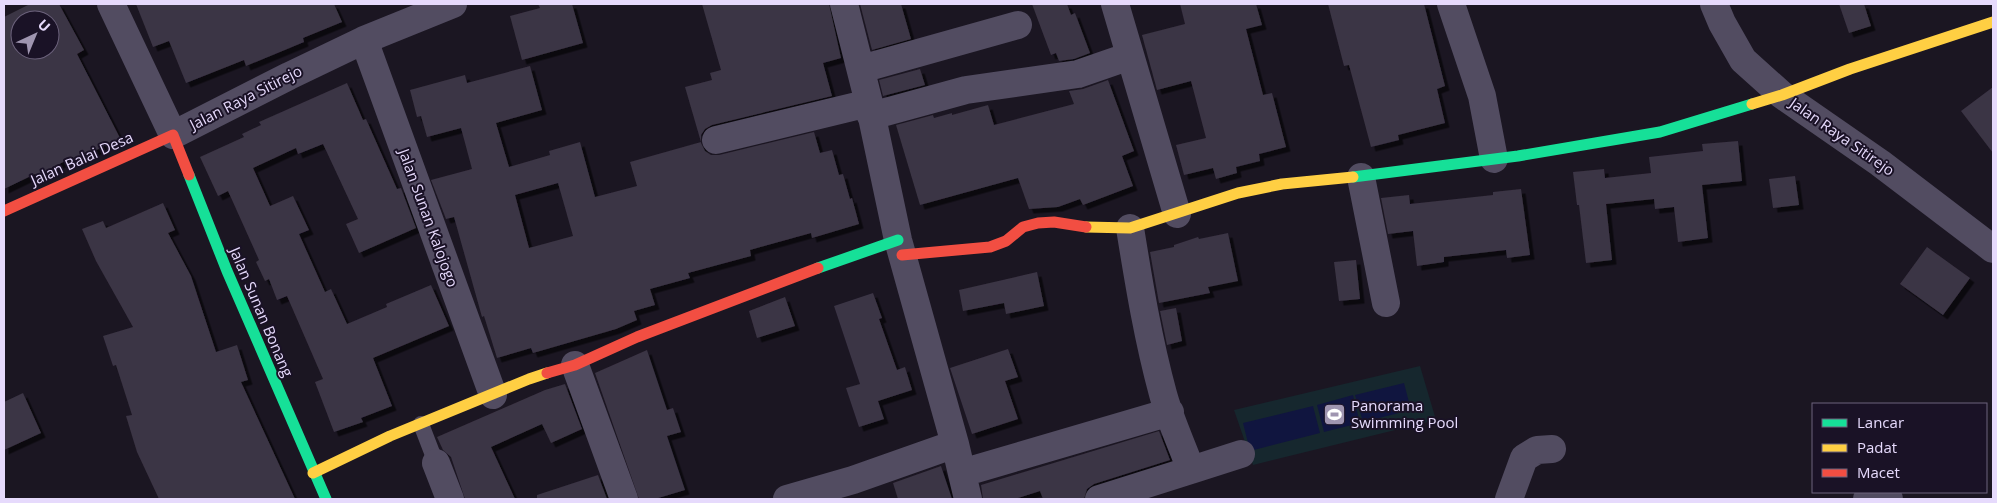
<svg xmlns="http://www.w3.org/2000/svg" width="1997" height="503" font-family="'Open Sans',sans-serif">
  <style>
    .green { fill: #16272e }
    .water { fill: #10153f }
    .building { fill: #3b3444; fill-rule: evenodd; filter: url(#shadow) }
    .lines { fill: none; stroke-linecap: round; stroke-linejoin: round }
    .lane { stroke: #524c61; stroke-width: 16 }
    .street { stroke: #524c61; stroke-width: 28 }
    .fast { stroke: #16e098; stroke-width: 11 }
    .slow { stroke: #ffcf43; stroke-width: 11 }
    .jam { stroke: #f24e42; stroke-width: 11 }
    .labels { text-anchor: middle; stroke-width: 4; stroke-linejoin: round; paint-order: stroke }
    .street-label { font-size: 15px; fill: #e6dafc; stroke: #1a1226 }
    .poi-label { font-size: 15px; fill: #e6dafc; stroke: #1a1226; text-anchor: start }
  </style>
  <defs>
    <filter id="shadow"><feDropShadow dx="4.5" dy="4.5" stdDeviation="0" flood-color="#0009"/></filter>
  </defs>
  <rect width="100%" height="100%" fill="#1b1622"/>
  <path class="green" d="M1420,366L1436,420L1253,465L1234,410Z"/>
  <path class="water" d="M1404,383L1411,410L1363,422L1355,395Z
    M1353,395L1360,423L1324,432L1317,405Z
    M1313,406L1320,433L1250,451L1243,423Z"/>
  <path class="building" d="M30,4H59L84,50L77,54L120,138L75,161L73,157L36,176L35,174L4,189V17ZM20,20H50V50H20Z
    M136,4H334L342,22L303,38L304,42L246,66L244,60L186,83L169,41L153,47Z
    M538,4H572L583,43L522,60L510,16L540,8Z
    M702,4H829L841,58L823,63L832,96L712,125L705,129L701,135V143L705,151L711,155H719L814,132L820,153L832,150L839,175L843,174L850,199L852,198L859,224L812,238L811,233L750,250L751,256L688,273L690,278L650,289L655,305L634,311L637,320L616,329L533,353L531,348L497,358L484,316L482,317L454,217L446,219L431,180L472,169L461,128L427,137L421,116L417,117L410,90L465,75L467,83L530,66L542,110L496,123L509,167L550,155L549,151L580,142L595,197L637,186L630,162L701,142L685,87L712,80L710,73L721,70ZM558,183L573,236L529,248L515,195Z
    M860,4H901L911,39L872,50Z
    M1032,4H1067L1071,15L1075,13L1090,53L1074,59L1059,61L1056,53L1051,55Z
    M1180,4H1256L1262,25L1246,29L1263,95L1272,93L1286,147L1259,154L1260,161L1236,167L1237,173L1216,179L1213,168L1184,175L1176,145L1206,138L1191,81L1157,90L1142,35L1185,24Z
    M1328,4H1424L1445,86L1437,89L1445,123L1398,135L1399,140L1371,147L1349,65L1344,66Z
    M1839,4H1864L1871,26L1849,33Z
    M920,69L925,85L883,96L879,80Z
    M1108,80L1134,151L1122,156L1133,186L1083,205L1080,199L1058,207L1029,209L1018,178L920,205L896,125L933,115L934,118L952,113V115L988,105L994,125L1074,104L1069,91L1083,89Z
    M347,83L363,120L366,119L397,189L401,188L416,228L359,253L346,224L358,219L323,144L298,154L296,148L253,168L270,206L293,196L309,230L299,234L325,292L331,289L347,324L387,307L386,304L431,285L449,326L373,358L392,406L361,418L363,422L334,432L315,382L323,379L287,296L277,300L269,279L265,281L256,262L259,260L228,191L218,196L200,157L244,137L242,134L261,125L259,122Z
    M1993,87V153L1961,111Z
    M1738,141L1742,181L1702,185L1708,238L1678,242L1674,207L1655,209L1654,199L1606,204L1612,260L1586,263L1579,205H1577L1573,172L1604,169L1605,178L1651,173L1649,157L1703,151L1702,144Z
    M1795,176L1799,205L1773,208L1769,179Z
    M1521,189L1530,255L1507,258L1506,250L1444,257V262L1417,266L1413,231L1388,234L1381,198L1409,195L1410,204L1493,195V192Z
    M163,203L175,230L168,233L191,276L216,352L237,345L248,380L241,382L295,499H159L137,452L126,416L132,415L116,365L113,366L103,336L133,327L96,261L82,229L103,221L106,228Z
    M1228,233L1238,281L1208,287L1210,293L1159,303L1150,252L1174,247V245L1198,237L1199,239Z
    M1927,247L1970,278L1943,315L1900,284Z
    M1356,260L1360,299L1339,301L1334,262Z
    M1037,272L1044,306L1006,314L1004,303L963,311L959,290Z
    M873,293L882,318L879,319L897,370L905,367L912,390L878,401L884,419L859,427L846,388L860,384L834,306Z
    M785,297L795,326L757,338L749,311Z
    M1176,308L1182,341L1167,345L1160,311Z
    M1008,349L1018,377L1005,381L1018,419L972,434L950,368Z
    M647,350L667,410L673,408L681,432L667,436L685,490L655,499H639L595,373Z
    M565,384L582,429L551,443L542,424L491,447L515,499H465L451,457L443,450L437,437L545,390Z
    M23,393L41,433L4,450V402Z
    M1159,431L1170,460L1094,484L1087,489L1084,499H1043L1040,491L1015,499H983L981,485Z
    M941,466L952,499H898L893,483Z
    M598,475L607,499H537V495Z"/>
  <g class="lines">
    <path class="lane" d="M421,424L436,463"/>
    <path class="street" d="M111,4L173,135L289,76L364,40L453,4
      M844,4L869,103L898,240L955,444L968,499
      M1115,4L1177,214
      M1451,4L1482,96L1494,159
      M1714,4L1722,23L1743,60L1782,95L1880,163L1993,249
      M364,40L493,395
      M861,69L1018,25
      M871,116L966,90L1078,74L1130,56
      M716,140L869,103
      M1361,177L1386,303
      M1130,228C1139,284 1148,339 1163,394C1170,420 1182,445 1191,470L1241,454
      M575,365L624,499
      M436,463L450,499
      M962,473L1170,412
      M787,499L853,480L955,444
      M1099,499L1191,470
      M1509,499L1524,458L1537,450L1552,449
      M1867,499L1879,496L1889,499"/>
    <path class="fast" d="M189,175L227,271L326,499
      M1353,177L1518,156L1660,132L1752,104
      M818,268L898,240"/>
    <path class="slow" d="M1752,104L1782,95L1850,69L1993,22
      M1086,227L1130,228L1238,193L1282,184L1353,177
      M313,473L390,436L529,379L547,373"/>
    <path class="jam" d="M4,211L173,135L189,175
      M902,255L990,247L1006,241L1023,227L1038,223L1054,222L1086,227
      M547,373L575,365L637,337L818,268"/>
  </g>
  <defs>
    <symbol id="stadium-square" viewBox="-11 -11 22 22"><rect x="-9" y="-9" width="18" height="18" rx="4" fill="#9f95b0" stroke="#1a1226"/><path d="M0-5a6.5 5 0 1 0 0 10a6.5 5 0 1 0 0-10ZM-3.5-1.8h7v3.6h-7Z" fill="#fff"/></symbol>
  </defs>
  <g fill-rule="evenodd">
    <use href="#stadium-square" x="1322" y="402" width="25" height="25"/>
  </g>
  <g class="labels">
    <g class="street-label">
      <text transform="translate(246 98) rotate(-27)" y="5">Jalan Raya Sitirejo</text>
      <text transform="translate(1842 137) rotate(35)" y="5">Jalan Raya Sitirejo</text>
      <text transform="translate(82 159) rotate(-24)" y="5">Jalan Balai Desa</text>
      <text transform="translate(428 218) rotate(70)" y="5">Jalan Sunan Kalojogo</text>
      <text transform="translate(261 312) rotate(67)" y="5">Jalan Sunan Bonang</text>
    </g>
    <g class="poi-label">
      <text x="1351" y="411">Panorama<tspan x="1351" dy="17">Swimming Pool</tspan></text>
    </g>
  </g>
  <rect width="1997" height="503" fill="none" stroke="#e6dafc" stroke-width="10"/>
  <rect x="1812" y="403" width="175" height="90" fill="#1a1226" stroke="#6c627c"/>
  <rect x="1822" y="419" width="25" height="8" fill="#16e098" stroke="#6c627c"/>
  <text x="1857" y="428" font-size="15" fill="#e6dafc">Lancar</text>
  <rect x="1822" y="444" width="25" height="8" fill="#ffcf43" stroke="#6c627c"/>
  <text x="1857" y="453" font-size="15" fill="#e6dafc">Padat</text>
  <rect x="1822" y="469" width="25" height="8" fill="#f24e42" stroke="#6c627c"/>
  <text x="1857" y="478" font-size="15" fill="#e6dafc">Macet</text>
  <g transform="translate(35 35) rotate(44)"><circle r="24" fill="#1a1226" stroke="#6c627c"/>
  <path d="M0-4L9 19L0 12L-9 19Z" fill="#9f95b0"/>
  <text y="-8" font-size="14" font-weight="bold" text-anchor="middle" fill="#e6dafc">U</text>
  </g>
</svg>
